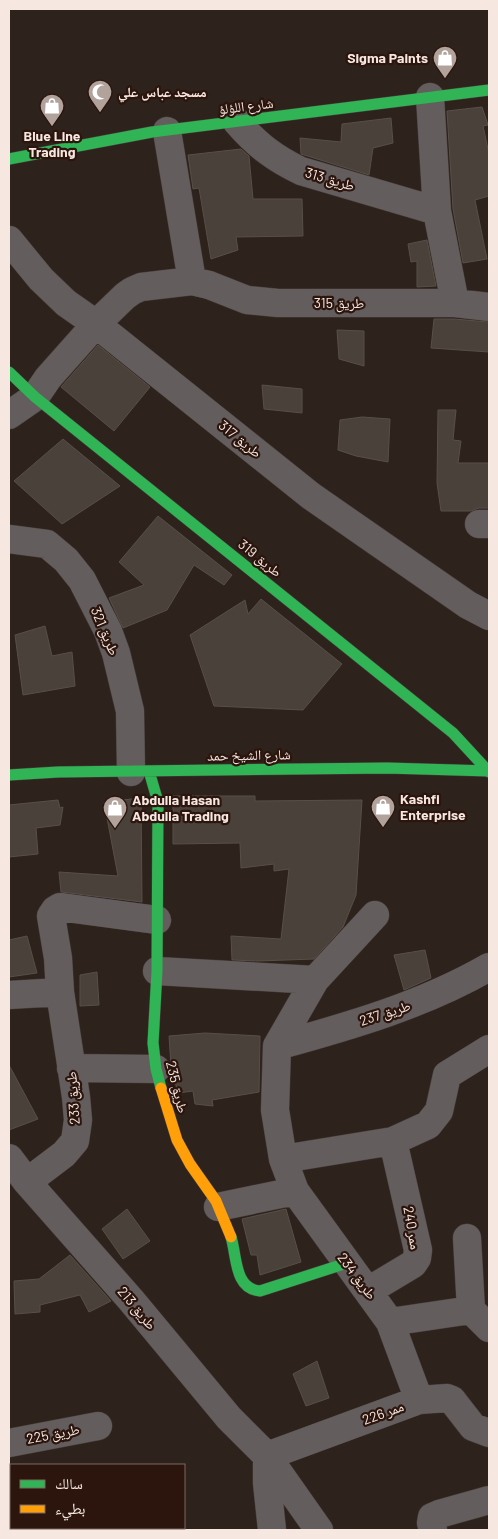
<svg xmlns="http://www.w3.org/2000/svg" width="498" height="1539" font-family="Barlow,'Noto Naskh Arabic',sans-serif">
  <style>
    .building { fill: #4a413b; stroke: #584f48 }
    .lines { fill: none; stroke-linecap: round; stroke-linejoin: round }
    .street-casing { stroke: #483e3a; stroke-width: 29 }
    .fast-casing { stroke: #483e3a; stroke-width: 12 }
    .slow-casing { stroke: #483e3a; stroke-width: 12 }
    .street { stroke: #635e5d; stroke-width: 28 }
    .fast { stroke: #30b455; stroke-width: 11 }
    .slow { stroke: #ff9f0a; stroke-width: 11 }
    .labels { text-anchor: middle; stroke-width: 4.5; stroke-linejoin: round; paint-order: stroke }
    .poi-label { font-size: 14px; font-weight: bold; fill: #f7e7e1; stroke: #2b150d; text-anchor: start }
    .street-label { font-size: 14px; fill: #f7e7e1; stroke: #2b150d }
  </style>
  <rect width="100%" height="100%" fill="#2e221d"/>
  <path class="building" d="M482,107L488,125L483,126L489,154V196L475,200L487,259L463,263L453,209L447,111Z
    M391,118L393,143L373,148L369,175L301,154L300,138L341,142L342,124Z
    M241,149L249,156L253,199H302L303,236L236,237L238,250L211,259L199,188L193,189L188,155Z
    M427,240L436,286L417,287V261L411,262L408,244Z
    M434,319H454L489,322V352L431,348Z
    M337,330L364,331V366L339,359Z
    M98,345L150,387L114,431L61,387Z
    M262,385L302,389V413L264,409Z
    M438,410H456L453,440L461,441L458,463H489V508H479L471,511H441L437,483Z
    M362,417L390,419L388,462L356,456L338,450L340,420Z
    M63,439L120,486L62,524L14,481Z
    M158,516L232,575L224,585L194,565L167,610L123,628L109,598L144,585L119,562Z
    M261,599L342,664L303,710L214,706L190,635L245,600L248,614Z
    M45,626L52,656L72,652L75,686L23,695L15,635Z
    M173,796H255V801L362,800L356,895L343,927L314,959L258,961L232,960L231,936L281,939L289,869L274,871V864L241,868L240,843L173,844Z
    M141,798L142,902L61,892L59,872L118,876L104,802Z
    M58,800L60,808L63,807L60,825L36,828L38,854L9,857V805Z
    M27,936L37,973L9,977V940Z
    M425,950L431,978L404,990L394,955Z
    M97,972L99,1005L80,1006V975Z
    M205,1033L260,1036L259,1092L212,1100L213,1106L195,1104L193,1091L178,1093L171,1066L169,1036Z
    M9,1065L38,1119L9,1130Z
    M127,1209L150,1241L123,1259L102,1229Z
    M286,1209L301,1262L260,1275L257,1255H251L242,1219Z
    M70,1255L111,1301L89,1312L80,1295L40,1305V1312L15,1314L14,1281L39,1279Z
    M317,1361L329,1398L306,1406L293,1374Z"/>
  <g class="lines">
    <defs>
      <path id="street" d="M430,97L437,211
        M237,122C257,145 274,158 301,171L437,211L455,303
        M167,131L192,281
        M9,240L41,279L66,303L96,324L311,496L468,605L489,616
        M9,415L35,397L48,378L96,324L125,296L132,291L141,287L192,281L209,285L247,300L278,303H455L489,307
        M479,524H489
        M9,539L47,544L66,560L82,580L108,631L116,653L130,711L131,772
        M375,915L315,980L277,1046L275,1110L283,1159L295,1191L390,1322L419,1400
        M157,971L315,980
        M9,995L60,992
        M277,1046C350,1026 423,1005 489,967
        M71,1068L156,1069
        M9,1158L27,1182L131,1300L229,1418L267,1456L319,1530
        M283,1159L393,1141L428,1125L439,1111L447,1075L489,1049
        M27,1182L64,1154L75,1141L78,1120L76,1097L60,992L58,958L51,916L55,910L60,907L157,920
        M218,1207L295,1191
        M467,1238L471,1310
        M368,1291L413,1264L417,1258L418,1250L393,1141
        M390,1322L471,1310L489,1328
        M9,1443L98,1426
        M267,1456L419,1400L447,1398L452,1400L473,1427L489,1433
        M267,1456V1483L272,1530
        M433,1530L431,1523L432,1517L439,1514L489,1500"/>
      <path id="fast" d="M9,159L152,132L489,90
        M9,372L35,397L453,733L489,772
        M149,771L158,802L157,971L153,1043L156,1069L161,1088
        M9,775L58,772L387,768L489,771
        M231,1237C237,1256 234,1289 260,1291L347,1263"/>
      <path id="slow" d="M161,1088L177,1140L190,1164L216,1201L231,1237"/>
    </defs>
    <use href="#street" class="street-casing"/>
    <use href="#fast" class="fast-casing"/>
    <use href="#slow" class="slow-casing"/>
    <use href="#street" class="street"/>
    <use href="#fast" class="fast"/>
    <use href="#slow" class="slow"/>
  </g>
  <defs>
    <symbol id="shop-pin" viewBox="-11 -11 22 30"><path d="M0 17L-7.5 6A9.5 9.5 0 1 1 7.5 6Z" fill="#b1a29c" stroke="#2b150d"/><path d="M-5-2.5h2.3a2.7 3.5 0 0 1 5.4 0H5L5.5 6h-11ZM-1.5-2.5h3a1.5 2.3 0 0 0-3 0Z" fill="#fff"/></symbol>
    <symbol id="mosque-pin" viewBox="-11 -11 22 30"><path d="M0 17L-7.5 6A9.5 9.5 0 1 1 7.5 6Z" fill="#b1a29c" stroke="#2b150d"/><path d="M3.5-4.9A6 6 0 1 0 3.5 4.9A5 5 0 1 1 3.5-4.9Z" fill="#fff"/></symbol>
  </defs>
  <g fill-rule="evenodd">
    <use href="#shop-pin" x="431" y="44" width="28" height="38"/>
    <use href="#mosque-pin" x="86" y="78" width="28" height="38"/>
    <use href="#shop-pin" x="38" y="92" width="28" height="38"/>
    <use href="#shop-pin" x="369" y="793" width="28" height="38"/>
    <use href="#shop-pin" x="101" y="794" width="28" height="38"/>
  </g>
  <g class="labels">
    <g class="poi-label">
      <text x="428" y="63" text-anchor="end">Sigma Paints</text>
      <text x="118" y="97">مسجد عباس علي</text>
      <text x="52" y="141" text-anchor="middle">Blue Line<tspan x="52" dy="16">Trading</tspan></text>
      <text x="400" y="804">Kashfi<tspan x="400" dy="16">Enterprise</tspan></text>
      <text x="132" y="805">Abdulla Hasan<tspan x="132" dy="16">Abdulla Trading</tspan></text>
    </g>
    <g class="street-label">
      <text transform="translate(246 106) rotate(-7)" y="5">شارع اللؤلؤ</text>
      <text transform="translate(330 179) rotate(16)" y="5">طريق 313</text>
      <text x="339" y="308">طريق 315</text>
      <text transform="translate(240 439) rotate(39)" y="5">طريق 317</text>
      <text transform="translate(260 558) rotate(39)" y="5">طريق 319</text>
      <text transform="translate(105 631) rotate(67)" y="5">طريق 321</text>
      <text transform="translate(249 755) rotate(-1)" y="5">شارع الشيخ حمد</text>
      <text transform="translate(385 1013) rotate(-18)" y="5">طريق 237</text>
      <text transform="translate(177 1087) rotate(76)" y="5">طريق 235</text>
      <text transform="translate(73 1098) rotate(-94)" y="5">طريق 233</text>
      <text transform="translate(412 1228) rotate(80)" y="5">ممر 240</text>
      <text transform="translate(357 1276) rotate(53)" y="5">طريق 234</text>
      <text transform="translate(137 1308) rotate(50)" y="5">طريق 213</text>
      <text transform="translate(383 1413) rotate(-20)" y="5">ممر 226</text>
      <text transform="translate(53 1434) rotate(-11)" y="5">طريق 225</text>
    </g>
  </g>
  <rect width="498" height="1539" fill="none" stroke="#f7e7e1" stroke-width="20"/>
  <rect x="10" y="1464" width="175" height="65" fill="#2b150d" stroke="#7d6962"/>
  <rect x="20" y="1480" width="25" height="8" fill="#30b455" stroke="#7d6962"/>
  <text x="55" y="1489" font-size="15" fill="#f7e7e1">سالك</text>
  <rect x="20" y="1505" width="25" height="8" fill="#ff9f0a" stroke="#7d6962"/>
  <text x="55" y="1514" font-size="15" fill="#f7e7e1">بطيء</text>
</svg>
